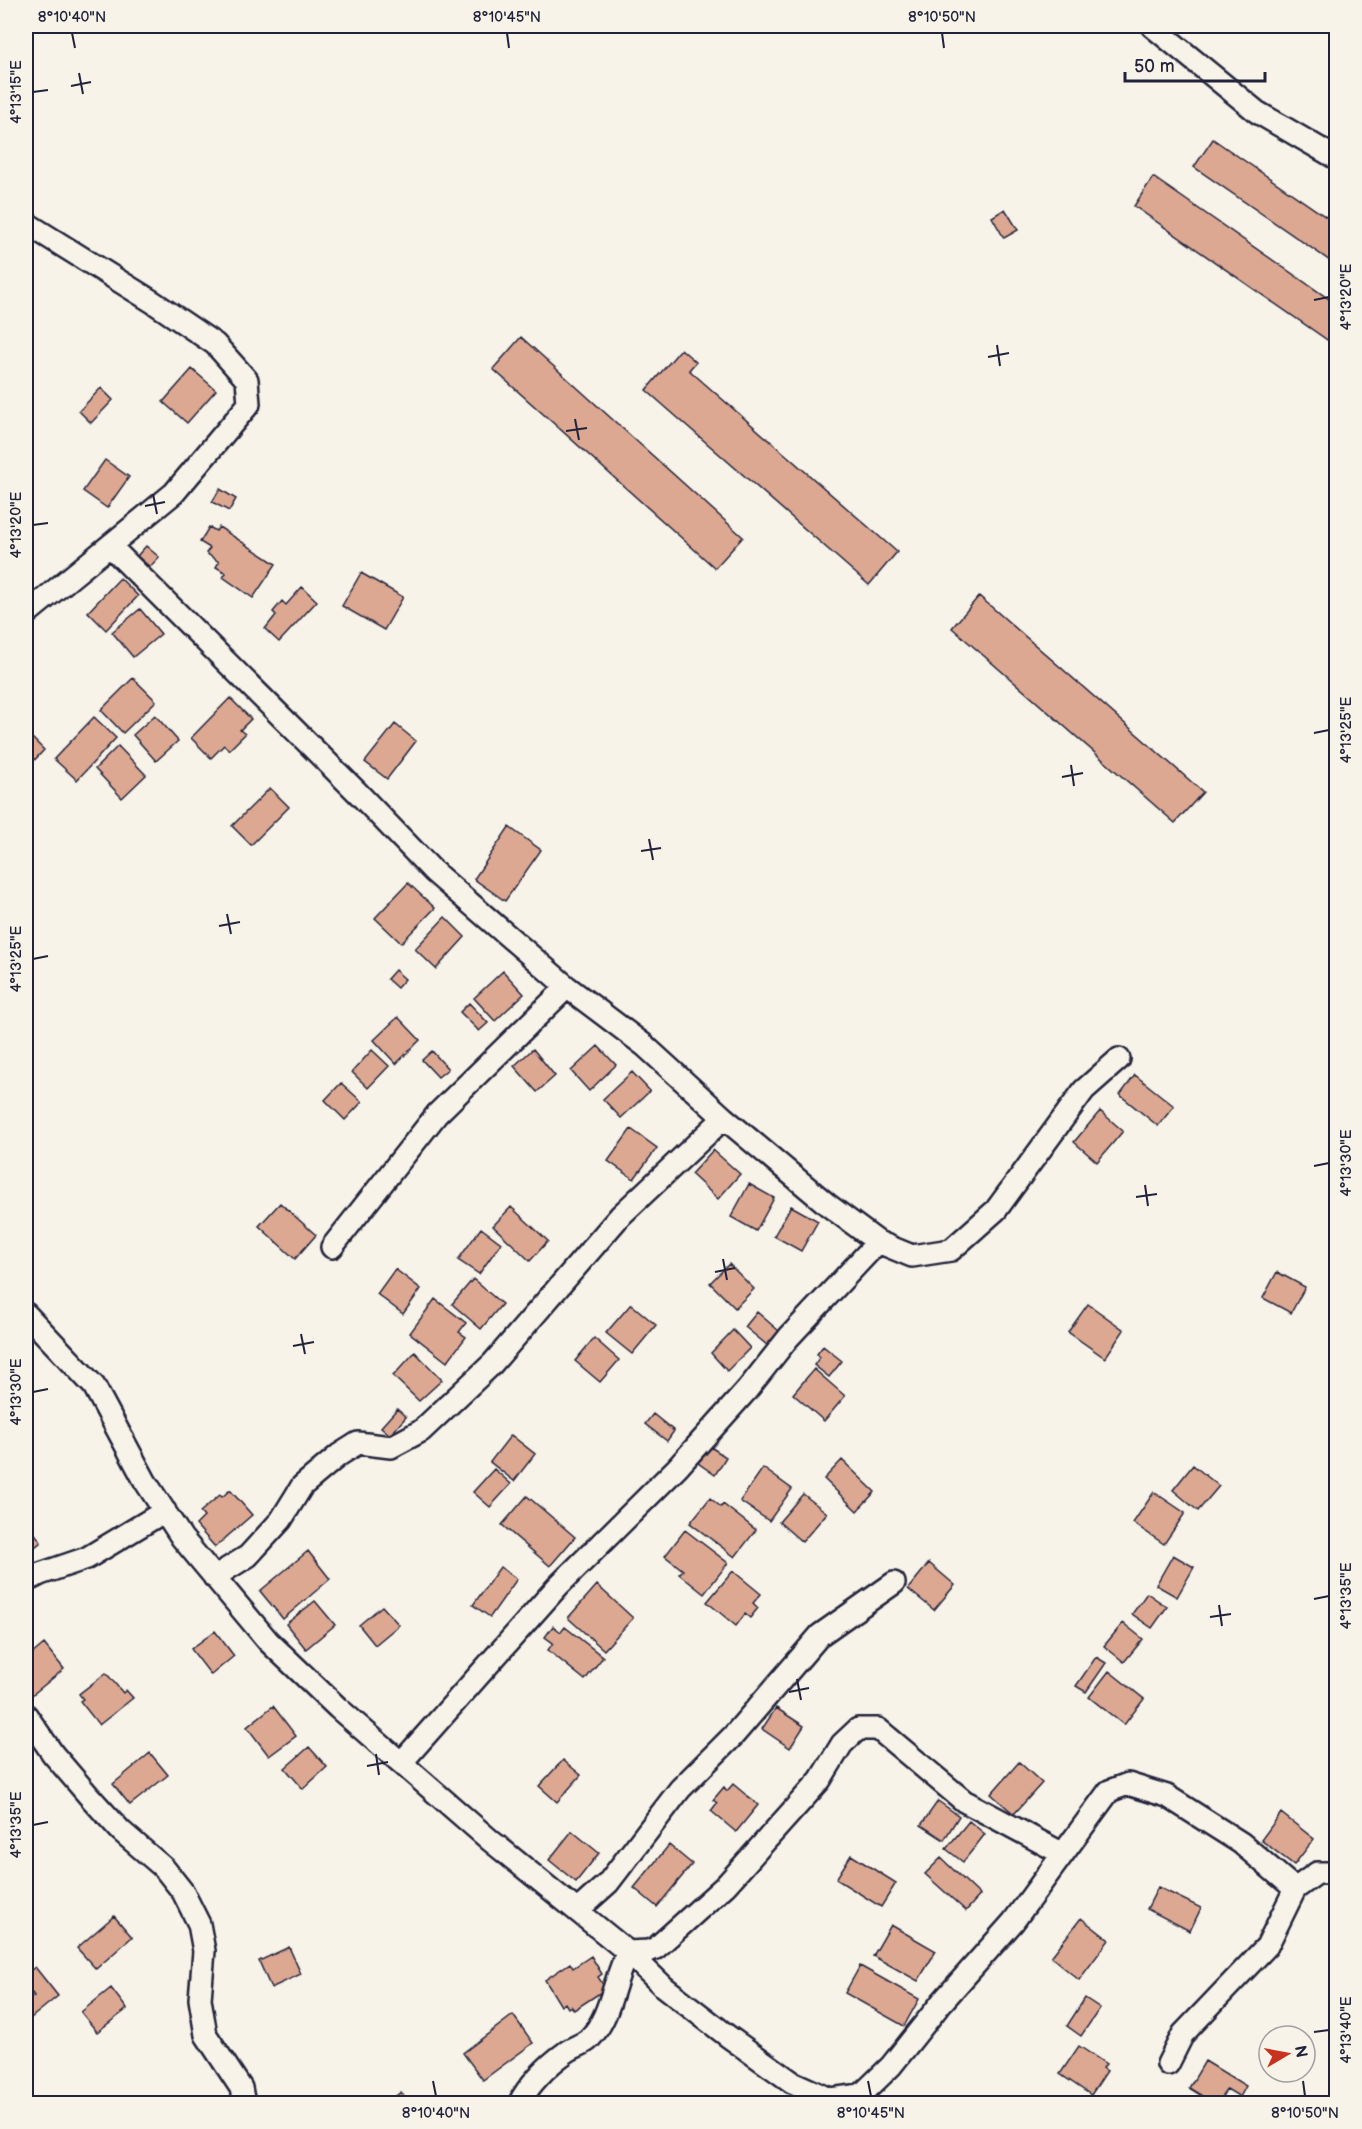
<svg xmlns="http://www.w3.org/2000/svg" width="1362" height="2129" font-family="'Balsamiq Sans',sans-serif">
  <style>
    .building { fill: #dda892; stroke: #22223b; stroke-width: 1.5 }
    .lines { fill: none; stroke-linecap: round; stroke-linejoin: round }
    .street-casing { stroke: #22223b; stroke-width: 26 }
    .street { stroke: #f7f3e8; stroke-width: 21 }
    .ticks { fill: none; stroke: #22223b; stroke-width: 2 }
    .neatline { fill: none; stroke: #22223b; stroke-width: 2 }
    .ticks-label { font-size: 15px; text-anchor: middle; fill: #22223b }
  </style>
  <rect width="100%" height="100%" fill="#f7f3e8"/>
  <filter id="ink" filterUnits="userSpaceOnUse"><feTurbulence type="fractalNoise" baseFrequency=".0167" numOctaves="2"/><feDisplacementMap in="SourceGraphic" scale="12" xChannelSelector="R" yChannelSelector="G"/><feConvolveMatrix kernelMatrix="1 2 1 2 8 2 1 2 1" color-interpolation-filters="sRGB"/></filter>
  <g filter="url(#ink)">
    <path class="building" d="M1213,139L1336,224V265L1194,167Z
      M1153,177L1336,304V346L1134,206Z
      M1005,209L1018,230L1004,238L992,217Z
      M521,337L743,537L715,568L493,369Z
      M681,349L696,362L689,370L897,552L869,585L646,390Z
      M192,369L216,390L187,423L163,402Z
      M101,388L113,400L91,423L79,411Z
      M105,460L129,477L107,508L83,491Z
      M220,489L236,499L229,511L212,502Z
      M209,527L216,531L219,527L276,564L253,598L223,577L226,573L216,567L219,562L206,553L210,548L200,542Z
      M146,546L159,557L150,567L137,556Z
      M361,573L403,597L384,630L342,606Z
      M120,578L138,596L106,630L88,612Z
      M302,587L317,601L279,642L265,629L276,615L273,612L282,601L286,605Z
      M979,596L1203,792L1175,823L952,628Z
      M140,609L161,634L133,657L112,632Z
      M133,678L156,701L123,733L101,710Z
      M230,698L251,719L240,730L245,734L229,750L224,745L211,758L191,738Z
      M155,715L178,741L156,761L133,735Z
      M94,717L116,738L77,780L54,759Z
      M395,724L416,741L387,779L365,762Z
      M26,732L44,750L26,769Z
      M118,746L146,775L122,798L95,769Z
      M270,788L289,807L251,845L232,826Z
      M509,827L541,850L505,901L474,879Z
      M408,883L435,908L401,943L375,918Z
      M445,917L465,937L436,969L415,949Z
      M395,970L405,979L397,988L387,979Z
      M503,971L524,994L495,1021L474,998Z
      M469,1003L488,1023L479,1031L460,1012Z
      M398,1017L420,1040L396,1064L374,1040Z
      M598,1046L616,1065L589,1091L571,1071Z
      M533,1049L555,1076L537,1092L514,1066Z
      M372,1050L389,1066L368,1088L352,1072Z
      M432,1051L448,1069L438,1077L422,1060Z
      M632,1072L650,1091L621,1118L603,1099Z
      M1135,1075L1174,1106L1158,1126L1120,1095Z
      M341,1083L362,1102L345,1120L325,1100Z
      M1100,1111L1123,1131L1097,1162L1074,1142Z
      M631,1129L657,1148L634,1179L608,1161Z
      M713,1150L740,1174L718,1199L691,1174Z
      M749,1184L774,1198L756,1231L731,1217Z
      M280,1203L316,1235L295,1259L259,1226Z
      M791,1206L818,1221L801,1251L774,1236Z
      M511,1207L548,1241L530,1261L493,1226Z
      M481,1228L501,1243L479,1274L458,1260Z
      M729,1264L754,1289L735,1308L710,1283Z
      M395,1269L421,1289L403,1314L377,1294Z
      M1277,1272L1305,1287L1291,1313L1263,1298Z
      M473,1279L502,1304L481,1329L452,1304Z
      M435,1299L466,1323L459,1332L466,1337L447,1362L410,1333Z
      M631,1304L656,1325L632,1354L606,1333Z
      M1088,1304L1124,1330L1105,1358L1068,1332Z
      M757,1312L779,1331L767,1345L745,1327Z
      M733,1330L750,1348L727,1371L711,1353Z
      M594,1338L619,1360L600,1382L575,1361Z
      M823,1346L842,1361L829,1377L814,1365L820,1357L817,1354Z
      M415,1352L442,1380L419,1401L393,1376Z
      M814,1369L845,1396L824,1421L793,1394Z
      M397,1409L406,1417L390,1435L381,1427Z
      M653,1414L674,1431L667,1441L645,1424Z
      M511,1435L535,1454L514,1481L490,1462Z
      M709,1446L726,1457L715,1475L698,1463Z
      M842,1460L875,1492L857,1511L824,1479Z
      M1193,1465L1219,1486L1198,1511L1173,1490Z
      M763,1468L792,1489L769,1521L740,1501Z
      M494,1469L511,1484L490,1507L473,1492Z
      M230,1490L252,1515L215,1547L196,1525L204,1517L200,1512L220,1495L222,1497Z
      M1154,1492L1185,1513L1164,1544L1133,1523Z
      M803,1494L827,1513L802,1542L779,1522Z
      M527,1496L575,1537L550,1566L502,1525Z
      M710,1498L721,1507L723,1504L756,1530L735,1557L690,1523Z
      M26,1521L41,1542L26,1554Z
      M685,1530L728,1563L704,1594L679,1574L683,1570L665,1556Z
      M308,1551L330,1579L283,1619L260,1591Z
      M1173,1555L1194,1567L1177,1597L1156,1585Z
      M929,1563L955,1585L934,1610L908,1589Z
      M500,1567L517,1579L490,1617L473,1605Z
      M733,1571L761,1594L753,1603L758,1608L750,1618L745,1614L736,1626L707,1602Z
      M597,1585L633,1618L604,1650L568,1618Z
      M1147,1593L1167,1607L1152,1628L1132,1614Z
      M315,1601L335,1625L306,1649L286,1624Z
      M382,1606L399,1625L375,1645L359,1625Z
      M1123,1623L1143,1639L1124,1662L1104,1646Z
      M553,1626L561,1632L565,1627L603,1657L585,1680L548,1650L553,1643L545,1637Z
      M215,1631L234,1656L211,1675L191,1649Z
      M44,1644L64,1669L32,1695L26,1687V1659Z
      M1096,1657L1106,1663L1086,1692L1076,1686Z
      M1109,1671L1144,1699L1124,1725L1089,1697Z
      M106,1673L123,1693L126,1690L133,1698L99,1725L80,1701L83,1699L79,1694Z
      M273,1706L296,1736L269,1756L247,1727Z
      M776,1708L804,1726L790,1748L762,1729Z
      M309,1747L327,1767L303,1789L285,1768Z
      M150,1753L168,1775L130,1805L113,1784Z
      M563,1760L581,1775L557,1802L539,1786Z
      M1019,1762L1042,1783L1014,1814L991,1794Z
      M733,1784L758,1805L736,1832L711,1811L717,1803L713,1800L724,1787L727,1791Z
      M938,1801L959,1816L944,1840L921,1825Z
      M1281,1813L1314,1839L1294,1865L1261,1840Z
      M969,1821L985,1834L963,1862L946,1849Z
      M572,1831L599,1853L576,1882L549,1860Z
      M669,1845L692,1864L657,1907L634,1888Z
      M851,1855L896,1883L881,1907L836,1879Z
      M941,1858L980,1895L966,1911L925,1874Z
      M1158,1887L1201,1908L1190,1931L1147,1909Z
      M114,1916L132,1937L96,1969L77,1948Z
      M1081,1918L1109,1940L1079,1980L1051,1957Z
      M891,1925L936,1951L918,1981L873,1956Z
      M289,1947L301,1974L271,1988L259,1961Z
      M591,1956L602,1974L598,1977L606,1989L574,2010L571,2006L568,2008L565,2003L561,2006L545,1980L570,1963L573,1968Z
      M860,1966L919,1999L904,2026L845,1993Z
      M35,1967L58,1996L26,2022V2001L34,1996L32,1993L26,1998V1974Z
      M111,1988L127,2009L97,2032L81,2012Z
      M1085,1998L1100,2008L1081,2036L1067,2026Z
      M513,2015L533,2043L483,2080L463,2053Z
      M1079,2046L1106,2064L1103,2068L1107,2071L1091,2095L1060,2074Z
      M1205,2061L1246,2086L1240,2097L1227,2089L1222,2096L1235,2104H1215L1189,2088Z
      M401,2092L409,2104H385Z"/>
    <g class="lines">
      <defs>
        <path id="street" d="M1152,26L1257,112L1336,158
          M26,223L153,302L215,344L247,380L249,404L174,493L26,614
          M110,546L358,793L434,872L567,987L644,1045L724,1118L828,1205L878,1242L912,1256L951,1250L996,1210L1084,1090L1119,1059
          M332,1247L437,1114L567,987
          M26,1314L94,1386L145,1481L182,1538L268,1641L338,1708L491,1841L628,1952C613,1979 612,2016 589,2039C583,2045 572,2047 565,2053C548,2065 528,2085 519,2104
          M214,1577L248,1556L281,1520L302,1486L339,1455L358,1443L391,1447L421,1431L492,1364L620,1216L724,1118
          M26,1581L40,1574L87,1558L165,1511
          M26,1715L53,1754L89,1796L121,1831L164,1868L183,1892L199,1924L204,1951L200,1999L206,2035L241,2088L244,2104
          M401,1763L558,1586L677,1468L747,1390L789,1337L878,1242
          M578,1910L608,1883L680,1789L733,1736L820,1635L894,1583
          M628,1952L664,1987L729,2037L792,2082L830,2099L861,2095L891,2066L942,2002L1013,1922L1109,1791L1128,1784L1167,1796L1241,1843L1295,1889
          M628,1952L648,1951L656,1948L726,1885L820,1780L842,1744L858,1729H878L964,1801L1063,1854
          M1168,2064L1183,2034L1267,1946L1295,1889L1317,1873H1336"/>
      </defs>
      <use href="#street" class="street-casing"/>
      <use href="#street" class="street"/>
    </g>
  </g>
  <path class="ticks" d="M72,33L75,48M507,33L509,48M942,33L944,48M79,73L83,94M71,86L91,82M33,92L48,90M1314,300L1329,297M997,345L1000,366M988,357L1009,353M575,419L579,440M566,431L587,428M153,494L157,514M145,506L165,502M33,525L48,523M1314,733L1329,730M1071,765L1074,786M1062,777L1083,773M649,839L653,860M641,851L661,848M227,914L231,934M219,926L240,922M33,959L48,956M1314,1166L1329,1163M1145,1185L1148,1206M1136,1197L1157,1194M723,1259L727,1280M715,1272L735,1268M301,1334L305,1354M293,1346L314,1342M33,1392L48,1389M1314,1599L1329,1596M1219,1605L1222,1626M1210,1617L1231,1614M797,1679L801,1700M789,1692L809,1688M376,1754L379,1775M367,1766L388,1762M33,1825L48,1822M1314,2032L1329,2030M433,2081L436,2096M868,2081L871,2096M1303,2081L1305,2096"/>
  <rect width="1362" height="2129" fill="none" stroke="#f7f3e8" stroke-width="66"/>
  <g transform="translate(1287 2054) rotate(80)"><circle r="28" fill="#f7f3e8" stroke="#a29fa3" stroke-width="1.5"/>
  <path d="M0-4.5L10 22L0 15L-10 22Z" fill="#c8321e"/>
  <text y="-9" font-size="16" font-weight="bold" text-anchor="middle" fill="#22223b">N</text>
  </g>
  <path d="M1125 72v9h140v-9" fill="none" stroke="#22223b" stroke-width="3"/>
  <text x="1134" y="72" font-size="18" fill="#22223b" stroke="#f7f3e8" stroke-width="4.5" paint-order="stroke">50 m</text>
  <rect x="33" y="33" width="1296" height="2063" class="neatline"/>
  <g class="ticks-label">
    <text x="72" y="22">8°10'40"N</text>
    <text x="507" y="22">8°10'45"N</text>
    <text x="942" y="22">8°10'50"N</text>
    <text transform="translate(16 92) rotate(-90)" y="5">4°13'15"E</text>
    <text transform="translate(1346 297) rotate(-90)" y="5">4°13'20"E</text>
    <text transform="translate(16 525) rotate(-90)" y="5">4°13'20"E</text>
    <text transform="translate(1346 730) rotate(-90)" y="5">4°13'25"E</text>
    <text transform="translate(16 959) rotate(-90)" y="5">4°13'25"E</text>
    <text transform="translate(1346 1163) rotate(-90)" y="5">4°13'30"E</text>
    <text transform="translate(16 1392) rotate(-90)" y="5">4°13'30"E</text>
    <text transform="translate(1346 1596) rotate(-90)" y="5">4°13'35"E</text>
    <text transform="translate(16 1825) rotate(-90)" y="5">4°13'35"E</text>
    <text transform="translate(1346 2030) rotate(-90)" y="5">4°13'40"E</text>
    <text x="436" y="2118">8°10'40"N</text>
    <text x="871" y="2118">8°10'45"N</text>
    <text x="1305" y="2118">8°10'50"N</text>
  </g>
</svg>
